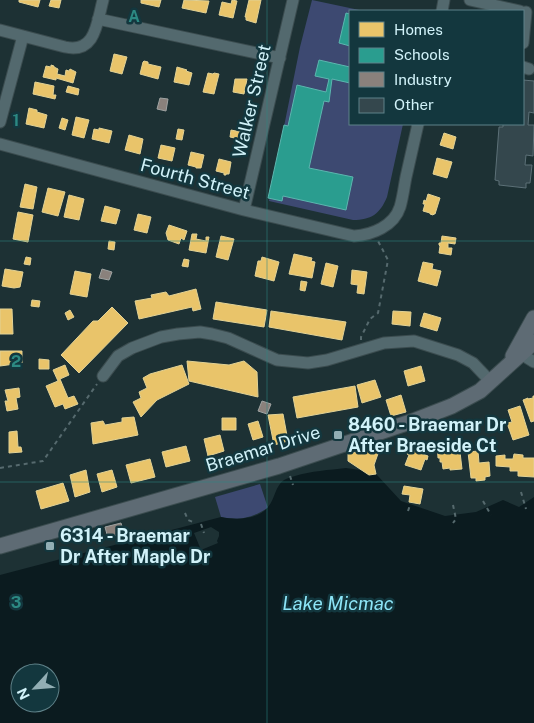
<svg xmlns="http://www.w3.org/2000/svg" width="534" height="723" font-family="'Public Sans',sans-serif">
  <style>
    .green { fill: #3d4971 }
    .water { fill: #0b1b1f; fill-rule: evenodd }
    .pier { fill: #1d3134 }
    .homes { fill: #e9c46a; stroke: #e2d295 }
    .schools { fill: #2a9d8f; stroke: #5cb6af }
    .industry { fill: #8a817c; stroke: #9fa3a2 }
    .building { fill: #34474d; stroke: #5c7077 }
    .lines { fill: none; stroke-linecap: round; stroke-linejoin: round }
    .minor-casing { stroke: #3b4c4f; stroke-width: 13 }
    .major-casing { stroke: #3b4c4f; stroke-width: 17 }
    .path { stroke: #566a6e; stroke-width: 2; stroke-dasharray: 4 4; stroke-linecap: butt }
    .minor { stroke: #53696e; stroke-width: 11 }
    .major { stroke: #5e6b74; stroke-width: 15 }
    .grid { fill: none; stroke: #2c8983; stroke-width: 1; stroke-opacity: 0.55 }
    .poi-dot { fill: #92aeb4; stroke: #13373e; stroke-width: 2 }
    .labels { text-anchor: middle; stroke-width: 5; stroke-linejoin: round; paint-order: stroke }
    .street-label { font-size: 18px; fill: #d1f2f9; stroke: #13373e }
    .poi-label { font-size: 18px; font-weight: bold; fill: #d1f2f9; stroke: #13373e; text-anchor: start }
    .water-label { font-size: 19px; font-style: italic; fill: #8de5f7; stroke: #13373e }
    .grid-label { font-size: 16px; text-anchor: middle; font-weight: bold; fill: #2c8983; stroke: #13373e; stroke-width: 5; stroke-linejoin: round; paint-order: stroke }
  </style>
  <rect width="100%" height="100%" fill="#1d3134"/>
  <path class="green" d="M312,0L364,11H350V124H403L387,197C380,214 371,220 353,220L269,201L300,47Z
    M260,484L268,508C251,518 240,521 221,517L215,497Z"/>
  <path class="water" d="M346,468L360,470L377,475L401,501L445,516L476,512L503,500L519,507L534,497V723H0V575L221,517C236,520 258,520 268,507C275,499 275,486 284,480C287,478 292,477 295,476C311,471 329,470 346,468ZM20,673H50V703H20Z"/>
  <path class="pier" d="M211,527L219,532V536L217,541L218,543L201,550L194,533Z"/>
  <path class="homes" d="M19,0H40L38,7L19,2Z
    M51,0H61L59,8L49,6Z
    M141,0H161L159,7L141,3Z
    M184,0L209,1L206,13L182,8Z
    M232,0L237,1L233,18L219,15L222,2L231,4Z
    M249,0H261L256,23L246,20V17H245Z
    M114,54L127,57L122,74L110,71Z
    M144,61L148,62V64L161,67L158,79L140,74L143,62Z
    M51,65L54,66V67L58,69L57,74L65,76L66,70L69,71L70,69L76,72L73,83L56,78V80L43,77L46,66L51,67Z
    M177,67L187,70L186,71L192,73L189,85L174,82Z
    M208,73L213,74L214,73L219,74L214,94L203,92Z
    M235,79H247L244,94L233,92Z
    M35,82L54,86L53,95H56L55,99L33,94Z
    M68,86L79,89L78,95L66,92Z
    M29,108L37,110V112L47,115L44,128L26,124Z
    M76,117L89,120L84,138L72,135Z
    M62,118L68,120L65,130L59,128Z
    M99,128L112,131L109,143L92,139L94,129L99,130Z
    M178,129L184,130L182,140L176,139Z
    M231,130L241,132L239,139L230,137Z
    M444,133L456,137L453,149L440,145Z
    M129,135L143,139L140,154L125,150Z
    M161,145L175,148L172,161L158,158Z
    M191,152L204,155L201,168H196V167L188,165Z
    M437,158L452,162L447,178L433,174Z
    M219,159L231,162L229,174H226V175H224V173L216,171Z
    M25,184L37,187L33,209L20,207Z
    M48,188L65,192L58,216L42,212Z
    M428,194L440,198L435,214H434L433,215L430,214V213L423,211L425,204H423L424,200L426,201Z
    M69,195L84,199L79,220L64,217Z
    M105,206L120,210L116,224L101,221Z
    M18,212L33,215L28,242L13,239Z
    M138,214L151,217L147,233L134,230Z
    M169,225L187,231L184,240L181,238L179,244L168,240L166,233Z
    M192,234H197L196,239L206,241V237H209L206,253L189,250Z
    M221,236L234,239L228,260L216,257Z
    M442,236L456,238L455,244L448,243V248H452L451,255L439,253L440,246L439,245V243H441Z
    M109,241L115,242L114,250L108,249Z
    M294,254L312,258L311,261L315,262L312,278L289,274Z
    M26,257L31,258L30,265L24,264Z
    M262,257L279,262L274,281L255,276L258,261H261Z
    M184,259L189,260L188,267L182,266Z
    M423,262L433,264L432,269L441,271L437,286L418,281Z
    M326,263L338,266L333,287L321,284Z
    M5,269L23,272L20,287L14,288L2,286Z
    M352,270L367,272L364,294L357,293L358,285L351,284Z
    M75,271L91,274L87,297L70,294Z
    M301,281L307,282L305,291L300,290Z
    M196,289L201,309L193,311L192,307L139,319L135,301L152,298L151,295L166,292L169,296Z
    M32,300L40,301L39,307L31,306Z
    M216,302L267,310L264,327L213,319Z
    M112,307L128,323L79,373L61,355L93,321H98Z
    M0,309H12L13,334H0Z
    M70,310L74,317L68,320L65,313Z
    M271,311L346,322L342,340L269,327Z
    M393,311L411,312L410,326L392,324Z
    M424,313L441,318L437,331L420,326Z
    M0,351H22V363L0,366Z
    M39,359L49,360V369H39Z
    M187,361L229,365L244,361L257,372L258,397L189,381Z
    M65,365L69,375L60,379L68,398L74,396L78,404L65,409L63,404L55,407L46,386L58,381L53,370Z
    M182,365L189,384L157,400L141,417L133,402L141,398L139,392L147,388L143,378L150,374Z
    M421,366L425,381L408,386L404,371Z
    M375,380L381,397L362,403L357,385Z
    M355,386L358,407L297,418L293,397Z
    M19,388L20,397L16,398L18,409L7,411L5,401H8L5,390Z
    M401,395L406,412L391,416L386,400Z
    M533,396H534V421L531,422L523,400L528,398V399L533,398Z
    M520,406L529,435L513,440L507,423L512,422L508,410Z
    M283,414L288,441L274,445L268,415Z
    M134,417L138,435L93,444L91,423L103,421L105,425L122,422V418Z
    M222,418H236V430H222Z
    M258,421L263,437L253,440L248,424Z
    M17,431L18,447H21L22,452L9,453V432Z
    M220,435L224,451L208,456L204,439Z
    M452,442L453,453L460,452L462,469L450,470V468L443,469L442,462H440V458H438L437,443Z
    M186,446L190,461L166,467L162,452Z
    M371,448H380L374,465L376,474L369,475L348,461V454Z
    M410,449L428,456L427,460L425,459L421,470L405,465L409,455L407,454Z
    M478,451L479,463L489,462L490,476L485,477V480L476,481V478H471L468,452Z
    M514,454L523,455V458H534V477L518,476V471H510V467L496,466V456L505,455V459H513Z
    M150,459L155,477L131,483L126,465Z
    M86,470L90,492L75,497L70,475Z
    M112,470L117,487L102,492L97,474Z
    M63,483L69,501L41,509L36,491Z
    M404,486L423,489L420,504L409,502L410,495L402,494Z"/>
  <path class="schools" d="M346,13L350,14V46L339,43Z
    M319,60L350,67V83L332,79L329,102L324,101L309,168L353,177L346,210L283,196L282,201L268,198L284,125L288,126L297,85L326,92L329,79L315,76Z"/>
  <path class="industry" d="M160,98L168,99L166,111L157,109Z
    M102,269L112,272L109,280L99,278Z
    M262,401L271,404L267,414L258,411Z
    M121,523L124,533L108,538L105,527Z"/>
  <path class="building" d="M523,80L534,81V113L529,112L528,125H534L533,156L526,155L525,165H532L530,183H526V188L499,185V181L495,180L499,127H503V124H523Z"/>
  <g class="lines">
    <defs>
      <path id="minor" d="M470,0L520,11
        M442,11L444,0
        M98,19L280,58
        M0,30L65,47C96,54 97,22 103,0
        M523,43L526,12
        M523,67L529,69
        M0,122L23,36
        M0,144L244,210L354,236C372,235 394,226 400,207C403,197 404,187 406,177C410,159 414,141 418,124
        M244,210L293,0
        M521,354L534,362
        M103,376L118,356L132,348L161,337L178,334L200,332L212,334L228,338L277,360L308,363L327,360L384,343L414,341L458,355L473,363L491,382"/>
      <path id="major" d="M513,356L534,318
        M0,546L279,466L416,420L452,406L480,391L534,342"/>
    </defs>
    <use href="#minor" class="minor-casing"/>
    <use href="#major" class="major-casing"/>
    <path class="path" d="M361,340V337L370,319L378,313L388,260L378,241
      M0,468L43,461L97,384
      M290,476L293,485
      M521,492L526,509
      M483,501L491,515
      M453,505L456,519L453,523
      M408,511L410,505
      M185,513L188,520L193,522
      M201,524L204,533"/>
    <use href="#minor" class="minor"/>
    <use href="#major" class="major"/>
  </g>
  <path class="grid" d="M267,0V723M0,241H534M0,482H534"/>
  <g class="poi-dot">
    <rect x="333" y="430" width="10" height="10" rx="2.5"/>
    <rect x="45" y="541" width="10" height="10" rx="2.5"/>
  </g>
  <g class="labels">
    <g class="street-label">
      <text transform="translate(252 101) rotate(-77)" y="6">Walker Street</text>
      <text transform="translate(195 179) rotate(15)" y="6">Fourth Street</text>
      <text transform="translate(263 449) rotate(-17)" y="6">Braemar Drive</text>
    </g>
    <g class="poi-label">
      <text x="348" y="431">8460 - Braemar Dr<tspan x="348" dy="21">After Braeside Ct</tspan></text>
      <text x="60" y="542">6314 - Braemar<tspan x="60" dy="21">Dr After Maple Dr</tspan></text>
    </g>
    <g class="water-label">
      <text x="338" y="610">Lake Micmac</text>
    </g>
  </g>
  <g class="grid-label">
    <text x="134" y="22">A</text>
    <text x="16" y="126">1</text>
    <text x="16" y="367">2</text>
    <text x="16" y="608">3</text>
  </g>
  <rect x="349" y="10" width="175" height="115" fill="#13373e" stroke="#5f8289"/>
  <rect x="359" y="22" width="25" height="15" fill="#e9c46a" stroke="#5f8289"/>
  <text x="394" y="35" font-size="15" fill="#d1f2f9">Homes</text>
  <rect x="359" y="48" width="25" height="15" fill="#2a9d8f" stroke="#5f8289"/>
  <text x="394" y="60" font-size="15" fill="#d1f2f9">Schools</text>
  <rect x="359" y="72" width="25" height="15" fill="#8a817c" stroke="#5f8289"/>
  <text x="394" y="85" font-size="15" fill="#d1f2f9">Industry</text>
  <rect x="359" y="98" width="25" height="15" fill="#34474d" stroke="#5f8289"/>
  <text x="394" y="110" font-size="15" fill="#d1f2f9">Other</text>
  <g transform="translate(35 688) rotate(244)"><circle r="24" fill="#13373e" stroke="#5f8289"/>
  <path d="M0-4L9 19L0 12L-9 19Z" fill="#92aeb4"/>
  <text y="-8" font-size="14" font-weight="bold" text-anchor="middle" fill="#d1f2f9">N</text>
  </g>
</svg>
